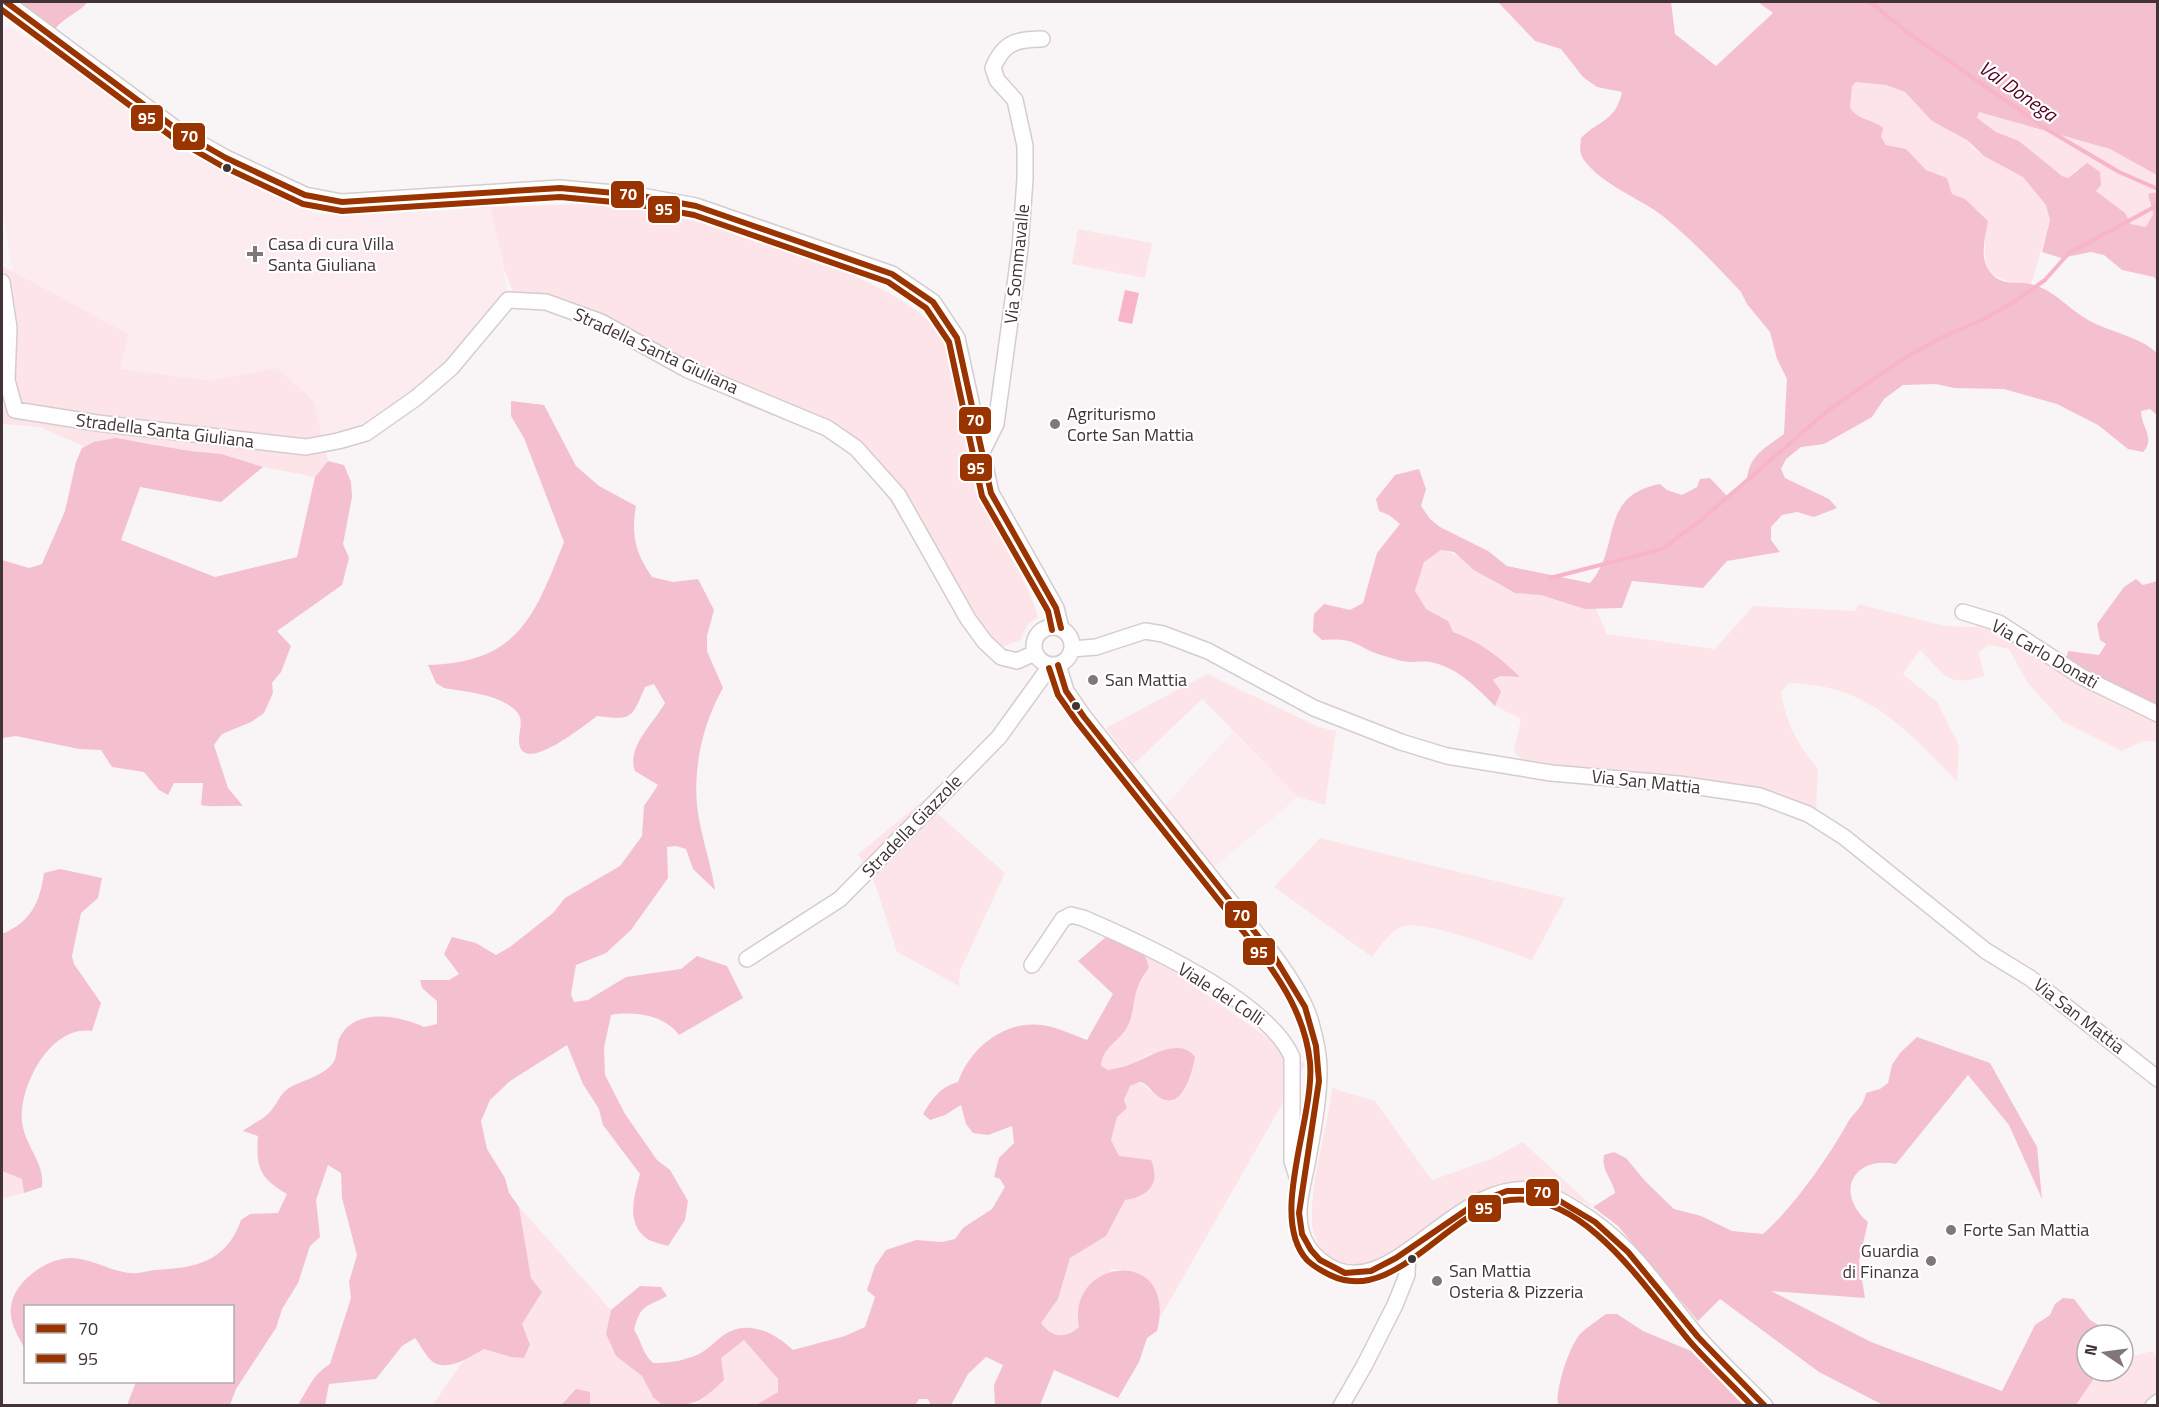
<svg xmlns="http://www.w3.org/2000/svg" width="2159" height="1407" font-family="'Titillium Web',sans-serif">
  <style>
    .built { fill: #fcebef }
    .green { fill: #fce4e9 }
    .forest { fill: #f4bfce }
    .water { fill: #f9b5c8 }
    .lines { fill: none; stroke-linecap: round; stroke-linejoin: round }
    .stream { stroke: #f9b5c8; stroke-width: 4 }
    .minor-casing { stroke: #d5ccce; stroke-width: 18 }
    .minor { stroke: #fefefe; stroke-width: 15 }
    .bus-1-casing { stroke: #fff; stroke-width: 10 }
    .bus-2-casing { stroke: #fff; stroke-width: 10 }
    .bus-1 { stroke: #930; stroke-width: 6 }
    .bus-2 { stroke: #930; stroke-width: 6 }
    .bus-dot { fill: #413336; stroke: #fff; stroke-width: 2 }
    .poi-dot { fill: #817779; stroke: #fff; stroke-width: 2 }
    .labels { text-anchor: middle; stroke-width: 4.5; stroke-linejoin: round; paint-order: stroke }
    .poi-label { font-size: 18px; fill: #413336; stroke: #fff; text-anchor: start }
    .street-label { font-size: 18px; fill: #413336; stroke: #fff }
    .water-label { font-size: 20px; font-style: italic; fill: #550026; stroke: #fff }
    .line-badge { stroke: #fff; stroke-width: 2 }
    .badge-label { font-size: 16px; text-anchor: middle; font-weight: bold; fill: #fff }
  </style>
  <rect width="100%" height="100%" fill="#f9f5f6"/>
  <path class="built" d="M9,26L173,135L315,214L446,211L492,205L507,293L448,360L397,405L355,429L300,442L23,330L2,208V34Z
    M1233,732L1298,797L1213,868L1164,807Z"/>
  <path class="green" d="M1856,82L1886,85L1905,92L1932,121L1967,140L1973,149L2023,177L2046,205L2050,220L2031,284C1981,281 1982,266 1987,221L1965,199L1952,194L1947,178L1926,170L1906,149L1886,145L1881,137L1882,128C1871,118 1861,122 1850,108L1852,86Z
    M1979,112L2110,149L2152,171L2157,175V192L2149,203L2153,214L2146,227L2131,224L2125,213L2096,191L2077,169L2068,178L2062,176L2019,141L1996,132L1976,118Z
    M580,204C608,207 638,208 666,214C729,227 903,280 938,332C965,372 961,444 978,490C993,535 1025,572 1038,617L1028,624L1020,640L988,653L878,483L855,453L829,436L743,404L661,359L576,320L517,302L504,269L491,207Z
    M1078,229L1152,243L1145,278L1072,264Z
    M2,266L128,334L120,369L211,381L278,368L314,402L328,461L315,477L263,467L221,454L190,451L139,441L94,442L85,447L40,427L2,424L9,340L2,306Z
    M1441,550C1465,554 1488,583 1514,592C1522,595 1533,593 1542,595C1560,598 1578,609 1596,609L1607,634L1715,649L1753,606L1856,611L1858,604L1945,626L1975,627L1995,615L2157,718V741H2143L2122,751L2063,722L2027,682L2009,649L1989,645L1979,652L1984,676C1946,688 1946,675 1920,650L1903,674L1937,702L1959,745L1957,781C1904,728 1869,685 1789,683L1781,692C1785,721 1799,747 1818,769L1816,811L1742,785L1680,779L1671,791L1536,774L1514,751L1521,719L1495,706L1501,691L1493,681L1500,676H1519C1499,656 1480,642 1453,632L1447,621L1426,609L1415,591L1424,561Z
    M1207,674L1319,727L1336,731L1325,805L1298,797L1202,699L1134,764L1106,728Z
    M923,801L1005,873L960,971L959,986L897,952L874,881L858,854Z
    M1320,838L1565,898L1532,960C1509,952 1420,917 1401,927C1389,933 1380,946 1372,957L1274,887Z
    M1140,948L1305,1064L1160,1318C1162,1285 1143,1271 1112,1269L1079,1327C1066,1339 1052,1338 1041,1323L1058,1299L1070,1258L1106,1236L1125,1200C1149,1196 1148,1193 1155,1171L1119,1156L1111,1140L1117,1117L1127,1108C1124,1101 1124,1096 1128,1090C1139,1072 1149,1092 1159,1097C1164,1099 1169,1100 1174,1101L1151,1053L1131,1064L1108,1071L1101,1067C1103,1047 1117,1043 1126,1029C1138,1009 1129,992 1149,968Z
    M1332,1088L1375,1101L1432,1180L1491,1159L1523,1142L1593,1207C1571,1196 1547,1178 1520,1182C1499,1184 1475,1193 1456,1205C1426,1224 1364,1294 1327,1256C1319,1248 1313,1235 1312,1224C1310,1181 1327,1131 1332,1088Z
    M2,1171L23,1179L24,1193L2,1199Z
    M519,1207L611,1310L606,1334L616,1356L642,1376L653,1397L662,1405H590V1392L566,1398L561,1405L432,1406L463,1361L484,1349L511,1357L524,1358L530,1346L522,1324L542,1292L531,1278Z
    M744,1340L778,1379V1392L756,1405L691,1406L704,1399L720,1358Z
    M2152,1351L2157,1356V1396L2146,1405L2076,1406L2099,1371H2123V1359Z"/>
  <path class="forest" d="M20,2H88C78,13 65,17 55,29Z
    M1498,2H1671L1675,34L1716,66L1773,13L1758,2H2157V175L2110,149L1979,112L1977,118L1996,132L2019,141L2062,176L2068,178L2087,163L2100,172L2101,185L2096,191L2125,213L2131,224L2146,227L2153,214L2148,194L2157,192V281L2154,277L2122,270L2104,255L2091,252L2061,258L2042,252L2050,220L2046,205L2023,177L1984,156L1967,140L1932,121L1905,92L1886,85L1856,82L1852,86L1850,108C1861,122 1871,118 1883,128L1881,137L1886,145L1906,149L1926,170L1947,178L1952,194L1965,199L1988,221C1985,239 1978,259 1992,274C2002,286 2018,281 2031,284C2055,290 2069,310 2090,321C2112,333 2136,335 2156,352L2157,415L2150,409L2141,411C2141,427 2156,438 2143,452L2128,449L2098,425L2057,404L2004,389L1954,388L1936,384L1903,385L1884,399L1872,417L1824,444L1801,447L1786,459L1781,469L1785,478L1829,499L1837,508L1814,517L1797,512L1782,515L1771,527V540L1780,552L1727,561L1703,588L1632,581L1622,608L1585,609L1541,595L1515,593L1474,570L1454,552L1441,550L1424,562L1415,591L1426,609L1448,621L1453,632C1480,642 1499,656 1520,677L1500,676L1493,680L1501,691L1495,706C1476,687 1457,667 1430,662C1423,661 1417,662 1411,662C1402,662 1392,658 1384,656C1354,647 1359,637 1322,640L1313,632L1314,614L1324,604L1350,610L1363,603L1377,553L1400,524L1389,515L1379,511L1376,499L1395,475L1419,469L1426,489L1421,506L1430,519L1440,527L1488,551L1507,566L1590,583C1622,548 1597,496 1660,484L1667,490L1682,495L1697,487L1700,479L1710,478L1727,496L1747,483C1747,456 1765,448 1784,434L1787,379L1777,359L1770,332L1747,304L1741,292C1717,266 1691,239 1664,217C1640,198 1602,185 1584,160C1579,153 1580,147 1581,138C1599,120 1616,121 1622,92L1597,87L1583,77L1561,49L1535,41Z
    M511,401L544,405L576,466L599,486L636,506C631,535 635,552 652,577L673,582L698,579L714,610L707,636V651L723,688C702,725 692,771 698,813C702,839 711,864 715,890L693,869L686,849L676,846L667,847L668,878L631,930L606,953L576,965L571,994L574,1002L588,1000L626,977L681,969L697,956L727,966L743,998L679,1035C665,1015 635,1011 611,1015L604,1048L605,1075L625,1114L657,1160L670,1170L688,1201L685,1220L668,1246C662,1244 651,1242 646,1238C625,1222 635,1194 640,1174L603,1125L599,1109L583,1084L567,1045L510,1081L490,1100L481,1121L487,1149L505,1178L509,1193L519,1207L531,1278L542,1292L522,1324L530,1345L524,1358L511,1357L484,1349C471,1356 449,1372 433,1362C426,1357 420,1344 415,1338L402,1346L376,1379L329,1384L325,1405H298C308,1389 313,1374 330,1364L351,1298L349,1282L357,1255L342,1198L341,1173L328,1165L316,1200L320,1237L310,1246L298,1283L282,1309L276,1328L236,1389L230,1405H127L136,1382H232V1306H26L25,1349C18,1336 9,1323 11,1307C13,1282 46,1259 69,1258C90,1257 111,1272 131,1273C138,1274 147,1271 154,1270C194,1268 226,1263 241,1220L250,1214L278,1213L287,1194C259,1177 256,1168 258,1136L243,1131C251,1125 262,1120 269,1113C277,1105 280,1093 289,1088C303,1080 323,1076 333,1063C338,1056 336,1044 340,1037C356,1007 400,1016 424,1027L437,1024V1001L422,988L420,980H449L459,974L444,954L452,937L476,943L496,955L510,947L553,913L565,898L620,866L642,836L644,806L658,785L635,771C626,747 654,723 665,703L654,684L645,687C631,720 632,720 597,716C586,724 519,779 519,740C519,729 525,719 515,710C499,694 466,692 444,688L436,683L428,665C519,662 534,617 564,542L524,438L511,416Z
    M116,438L190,451L221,454L263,467L221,502L140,487L121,540L215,577L297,557L315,477L328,461L344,465L351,482L352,497L343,544L349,558L342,585L277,631L291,646L281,672L272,683L273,693L264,713L251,722L222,734L214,745L228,788L243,806C229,805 215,808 201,805L203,783H174L168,795L159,790L144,772L112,767L101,750L79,749L16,736L2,738V560L29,568L42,564L65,511L76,462L82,448L94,442Z
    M2136,579L2143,585L2157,581V718L2065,666L2068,651L2099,655L2106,644L2100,640L2097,624L2124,587Z
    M60,869L102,878L98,898L81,913L72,956L74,964L101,1003L92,1031C50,1025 19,1086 22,1122C25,1147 45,1162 42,1187L24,1193L22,1179L2,1171V934C31,922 40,902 44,873Z
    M1113,931L1144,952L1149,968C1129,992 1138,1009 1126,1029C1117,1043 1103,1047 1101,1066L1108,1070C1116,1068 1124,1067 1131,1064C1149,1057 1180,1036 1195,1057C1191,1077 1180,1117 1154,1093C1150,1089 1146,1082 1139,1082C1136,1083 1133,1085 1130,1086L1124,1100L1127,1108L1117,1117L1111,1140L1119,1156L1151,1160C1161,1184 1148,1197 1125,1200L1106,1236L1070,1258L1058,1299L1041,1323C1052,1338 1066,1339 1079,1327C1066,1256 1179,1246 1157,1331L1147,1338L1139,1362L1118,1398L1054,1370L1040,1405H995L994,1385L1003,1365L986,1357L968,1374L951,1405H931L928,1399H919L915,1406L756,1405L778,1392V1379L744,1340L721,1358L724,1380C698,1404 697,1405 662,1405L653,1397L642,1376L616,1356L606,1334L611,1310L640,1286L661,1287L667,1296C646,1308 641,1303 634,1330C642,1342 642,1353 653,1363C670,1363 683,1361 699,1354C709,1349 716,1340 725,1334C749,1319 775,1333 793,1350L845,1336L865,1327L875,1297L867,1290L875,1266L886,1250L916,1240L942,1242L955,1239L963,1228L992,1209L1005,1187L1000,1179L994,1177L999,1158L1014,1143L1012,1126L988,1135L973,1133L966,1124L961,1105L945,1115L930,1120L923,1114C933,1098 940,1087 958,1082C970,1048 1004,1020 1042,1025C1057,1027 1073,1035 1087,1040L1113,994L1078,961Z
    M1917,1037L1990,1063L2037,1147L2042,1199L2009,1125L1968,1075L1896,1164C1853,1155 1834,1193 1868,1222L1859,1261L1865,1298L1771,1291L1871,1342L2002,1391L2035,1325L2050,1315L2055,1304L2063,1298L2074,1299L2090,1320L2103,1328V1335H2087V1371H2099L2076,1405H1883L1819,1372L1720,1299L1698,1321L1618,1226L1593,1207L1615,1193C1612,1178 1601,1171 1604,1155L1614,1152L1626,1158L1645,1181L1674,1209L1701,1216L1732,1231L1763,1234C1792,1209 1828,1158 1847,1124C1854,1111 1862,1110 1866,1093L1880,1089L1888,1083L1892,1065L1900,1053Z
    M1606,1314H1617L1643,1331L1691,1351L1743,1405H1558C1555,1390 1569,1347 1580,1334C1587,1327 1597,1321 1606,1314Z
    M576,1389L590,1392V1405H561Z"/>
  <path class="water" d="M1125,290L1139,293L1132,324L1118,321Z"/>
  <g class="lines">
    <path class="stream" d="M1870,2L1907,32L2048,130L2119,172L2158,189
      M1550,578L1662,549L1700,521L1826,412L1900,361L1940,338L1984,319L2017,300L2045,280L2069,253L2158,205"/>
    <defs>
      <path id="minor" d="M6,2L179,131L226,158L305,195L342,202L560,188L636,195L696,206L892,274L933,302L957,338L991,493L1056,608L1061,628
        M2,282L9,328L7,380L15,410L97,423L306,447L338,441L366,433L416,398L451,368L508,300L546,302L601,322L688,370L827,428L856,448L898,495L968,619L985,642L1001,657L1017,661L1035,653
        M982,452L996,424L1020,248L1025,179V146L1015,100L997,80L993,68C1003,43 1016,39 1042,39
        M1963,612L1999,623L2082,677L2158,714
        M1034 646a19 19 0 1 1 38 0a19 19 0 1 1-38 0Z
        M1072,649L1096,647L1145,631L1163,634L1208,651L1314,708L1401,742L1447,756L1551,773L1679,784L1760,796L1808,814L1844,837L1986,951L2030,978L2158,1079
        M1058,665L1066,691L1084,717C1131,776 1178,835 1225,895C1252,928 1300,982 1311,1023C1315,1037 1319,1056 1319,1070C1319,1100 1313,1130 1308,1159C1304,1181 1295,1208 1301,1230C1303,1241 1311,1253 1320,1260C1387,1317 1454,1173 1538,1191C1551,1194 1564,1202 1575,1209C1633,1244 1656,1287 1698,1337C1719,1361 1743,1383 1765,1406
        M747,959L840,899L999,737L1051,665
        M1032,965L1063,919L1071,915L1083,918C1139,942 1267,1000 1292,1057V1161L1301,1189
        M1341,1406L1364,1366L1395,1305L1407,1275L1408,1252
        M2153,1406L2158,1402"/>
    </defs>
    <use href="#minor" class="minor-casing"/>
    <use href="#minor" class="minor"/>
    <defs>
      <path id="bus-1" d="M6,2L179,131L226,158L305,195L342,202L560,188L636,195L696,206L892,274L933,302L957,338L991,493L1056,608L1061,628
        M1058,665L1066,691L1084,717L1274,956L1305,1007L1316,1046L1319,1081L1299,1213L1302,1234L1311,1250L1320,1260L1345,1273L1371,1271L1396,1258L1478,1202L1507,1191H1538L1548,1194L1595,1222L1628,1252L1698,1337L1765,1406"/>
      <path id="bus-2" d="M2,10L175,139L222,166L303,204L342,211L560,197L635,204L694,215L888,282L926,308L949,342L982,496L1048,611L1052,630
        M1049,668L1058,695L1077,722L1254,945C1281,980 1305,1016 1310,1062C1315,1119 1268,1217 1307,1260C1314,1267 1322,1271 1330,1275C1394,1307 1450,1207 1510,1200C1586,1191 1649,1294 1692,1344C1711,1365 1732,1385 1752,1406"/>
    </defs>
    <use href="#bus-1" class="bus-1-casing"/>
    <use href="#bus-2" class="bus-2-casing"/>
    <use href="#bus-1" class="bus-1"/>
    <use href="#bus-2" class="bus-2"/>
  </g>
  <g class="bus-dot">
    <circle cx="227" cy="168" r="5"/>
    <circle cx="1076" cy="706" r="5"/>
    <circle cx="1412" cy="1259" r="5"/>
  </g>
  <g class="poi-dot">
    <path d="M252 245h6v6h6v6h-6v6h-6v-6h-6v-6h6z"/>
    <circle cx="1055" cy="424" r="6"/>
    <circle cx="1093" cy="680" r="6"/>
    <circle cx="1951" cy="1230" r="6"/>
    <circle cx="1931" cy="1261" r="6"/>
    <circle cx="1437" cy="1281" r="6"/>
  </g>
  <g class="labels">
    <g class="poi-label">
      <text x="268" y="250">Casa di cura Villa<tspan x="268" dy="21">Santa Giuliana</tspan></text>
      <text x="1067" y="420">Agriturismo<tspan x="1067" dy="21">Corte San Mattia</tspan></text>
      <text x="1105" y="686">San Mattia</text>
      <text x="1963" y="1236">Forte San Mattia</text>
      <text x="1919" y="1257" text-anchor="end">Guardia<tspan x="1919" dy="21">di Finanza</tspan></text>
      <text x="1449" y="1277">San Mattia<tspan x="1449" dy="21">Osteria &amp; Pizzeria</tspan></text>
    </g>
    <g class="street-label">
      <text transform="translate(1017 264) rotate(-84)" y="6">Via Sommavalle</text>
      <text transform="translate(656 351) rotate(25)" y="6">Stradella Santa Giuliana</text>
      <text transform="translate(165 431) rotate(7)" y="6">Stradella Santa Giuliana</text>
      <text transform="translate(2045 654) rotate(30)" y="6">Via Carlo Donati</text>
      <text transform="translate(1646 782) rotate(6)" y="6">Via San Mattia</text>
      <text transform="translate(912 826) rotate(-46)" y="6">Stradella Giazzole</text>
      <text transform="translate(1221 994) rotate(33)" y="6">Viale dei Colli</text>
      <text transform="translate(2079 1016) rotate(38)" y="6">Via San Mattia</text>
    </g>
    <g class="water-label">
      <text transform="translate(2018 91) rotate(35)" y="7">Val Donega</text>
    </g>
  </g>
  <g class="line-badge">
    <rect x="130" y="104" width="34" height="28" rx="6" fill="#930"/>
    <rect x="172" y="122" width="34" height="29" rx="6" fill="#930"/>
    <rect x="610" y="180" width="35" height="29" rx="6" fill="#930"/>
    <rect x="647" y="195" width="34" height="29" rx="6" fill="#930"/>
    <rect x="958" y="406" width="34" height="29" rx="6" fill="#930"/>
    <rect x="959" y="453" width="34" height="29" rx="6" fill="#930"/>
    <rect x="1224" y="900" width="34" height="29" rx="6" fill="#930"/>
    <rect x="1242" y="937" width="34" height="29" rx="6" fill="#930"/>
    <rect x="1525" y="1178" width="35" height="29" rx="6" fill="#930"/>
    <rect x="1467" y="1194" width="35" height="29" rx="6" fill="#930"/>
  </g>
  <g class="badge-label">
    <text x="147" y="124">95</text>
    <text x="189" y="142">70</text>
    <text x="628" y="200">70</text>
    <text x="664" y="215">95</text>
    <text x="975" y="426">70</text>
    <text x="976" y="474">95</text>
    <text x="1241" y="921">70</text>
    <text x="1259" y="958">95</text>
    <text x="1542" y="1198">70</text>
    <text x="1484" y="1214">95</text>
  </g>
  <rect width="2159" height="1407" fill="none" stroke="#413336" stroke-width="6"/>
  <rect x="24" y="1305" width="210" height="78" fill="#ffffff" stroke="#b3adaf" stroke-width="1.5"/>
  <rect x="36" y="1324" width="30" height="9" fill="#993300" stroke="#b3adaf" stroke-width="1.5"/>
  <text x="78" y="1335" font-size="18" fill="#413336">70</text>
  <rect x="36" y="1354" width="30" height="9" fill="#993300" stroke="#b3adaf" stroke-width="1.5"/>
  <text x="78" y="1365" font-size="18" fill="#413336">95</text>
  <g transform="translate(2105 1353) rotate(283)"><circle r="28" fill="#ffffff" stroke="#b3adaf" stroke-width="1.5"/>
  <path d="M0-4.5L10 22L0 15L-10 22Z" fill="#817779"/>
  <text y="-9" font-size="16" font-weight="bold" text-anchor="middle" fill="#413336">N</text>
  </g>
</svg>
